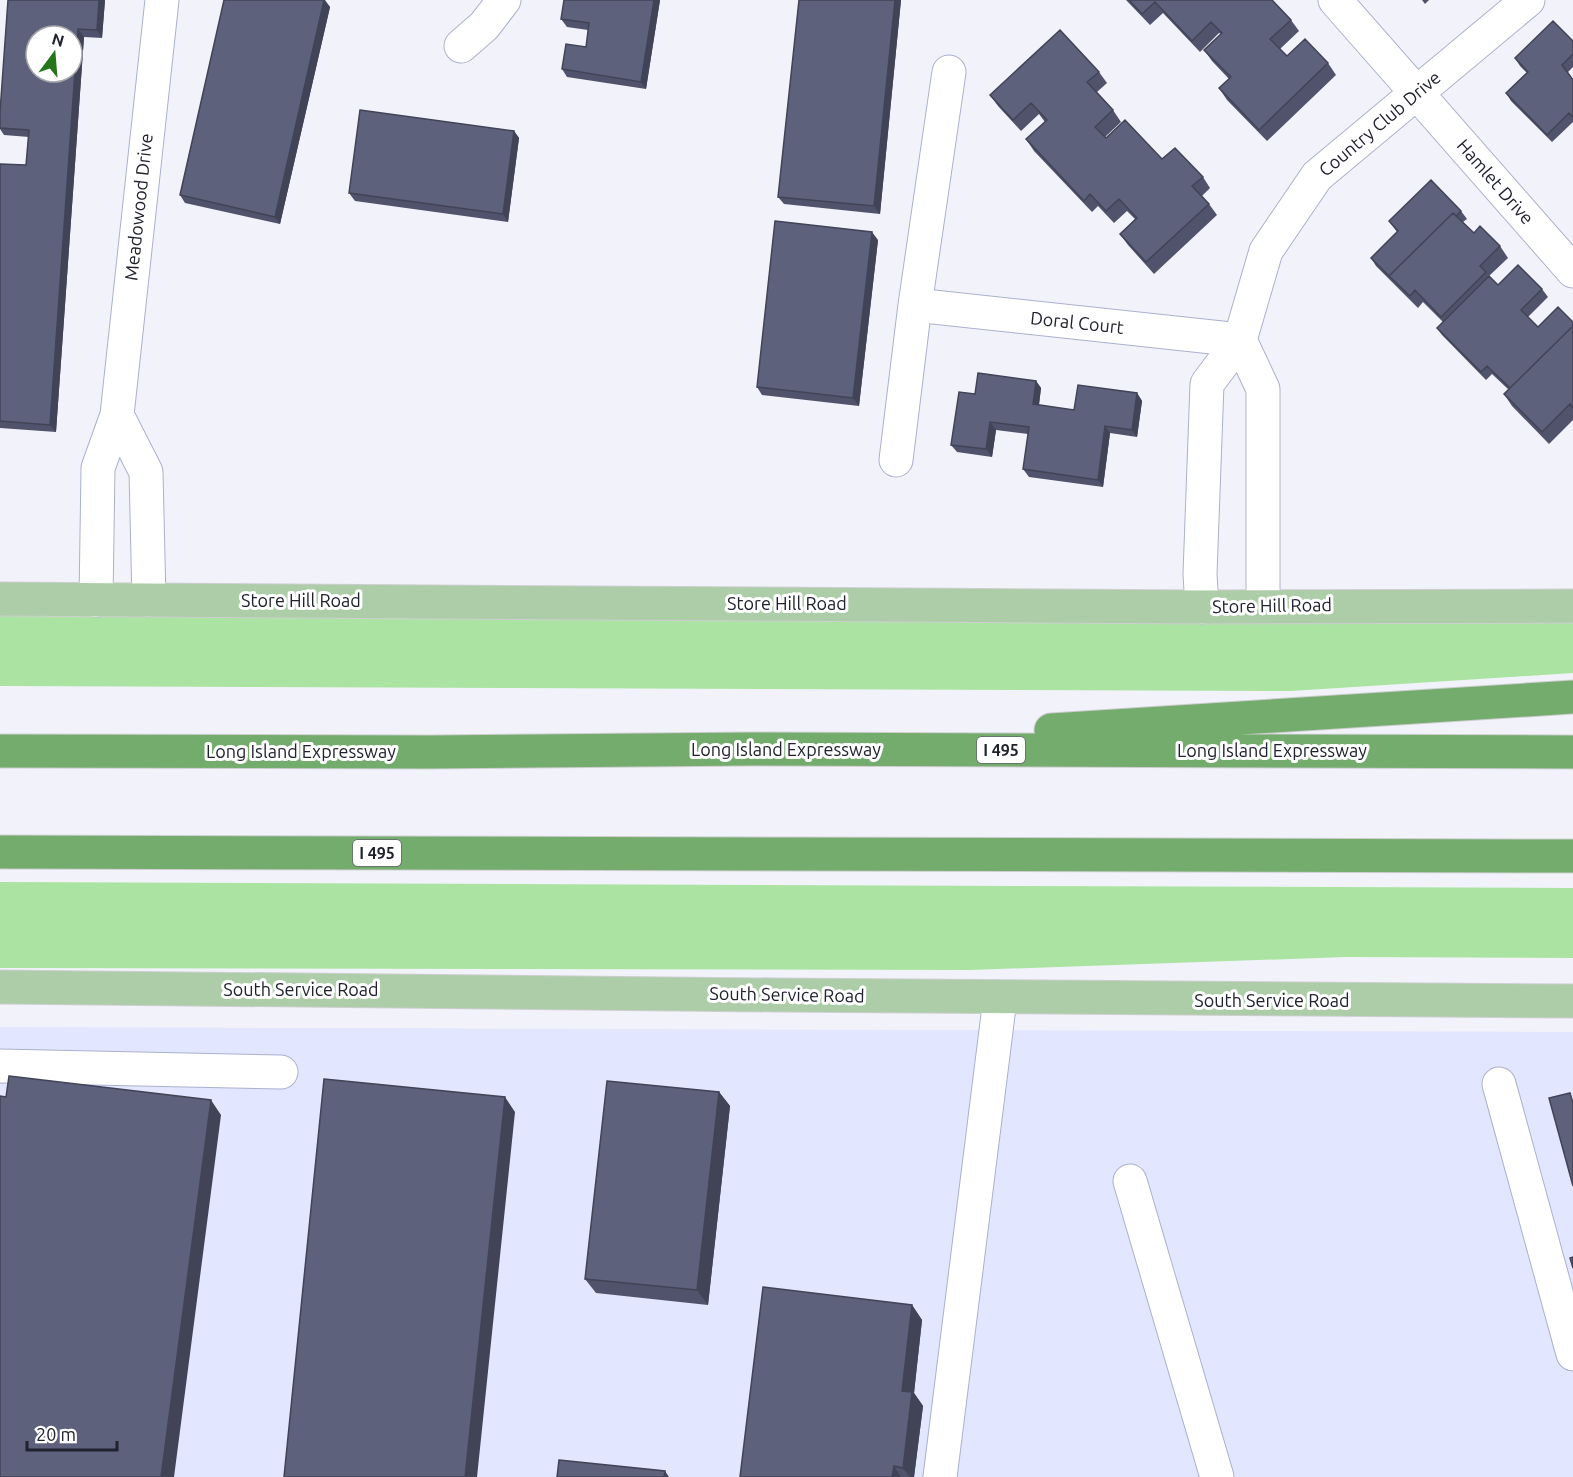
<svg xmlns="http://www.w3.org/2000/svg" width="1573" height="1477" font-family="Ubuntu,sans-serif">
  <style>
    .built { fill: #e2e6fe }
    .green { fill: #aae3a2 }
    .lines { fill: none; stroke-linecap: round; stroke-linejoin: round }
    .minor-casing { stroke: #abb0ce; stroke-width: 35 }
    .major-casing { stroke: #ceced1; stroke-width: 35 }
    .highway-casing { stroke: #ceced1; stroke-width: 35 }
    .minor { stroke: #fff; stroke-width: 33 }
    .major { stroke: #accda7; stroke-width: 33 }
    .highway { stroke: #74ac6d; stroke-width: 33 }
    .wall { fill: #50536b }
    .shaded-wall { fill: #414457 }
    .building { fill: #5d617c; stroke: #414457; stroke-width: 1.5; fill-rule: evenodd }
    .labels { text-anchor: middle; stroke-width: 6; stroke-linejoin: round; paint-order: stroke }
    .shield { fill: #fff; stroke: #63646d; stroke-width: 1.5 }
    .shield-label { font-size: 16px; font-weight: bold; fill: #20222e }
    .street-label { font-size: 18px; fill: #20222e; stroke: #fff }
  </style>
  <rect width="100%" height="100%" fill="#f2f3fa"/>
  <path class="built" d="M0,1027L1573,1032V1477H0Z"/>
  <path class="green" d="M0,614L1573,620V673L1291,691L0,686Z
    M0,882L1573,888V958L1346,957L970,970L0,968Z"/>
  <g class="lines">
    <defs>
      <path id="minor" d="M1335,0L1573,271
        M461,46L484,26L504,0
        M915,305L1240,340
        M1240,340L1263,389V605
        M117,415L162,0
        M896,460L915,305L949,72
        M96,600L98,468L117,415L146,472L149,600
        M1202,607L1200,574L1207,384L1240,340L1266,251L1317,176L1528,0
        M0,1066L281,1072
        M1499,1084L1573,1354
        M1130,1181L1217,1477
        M940,1477L1000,999"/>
      <path id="major" d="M0,599L1202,607L1573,606
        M0,987C524,991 1049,1000 1573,1001"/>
      <path id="highway" d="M1051,730L1573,697
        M0,751L430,752L750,749L1573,752
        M0,852L1573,856"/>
    </defs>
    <use href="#minor" class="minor-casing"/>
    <use href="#major" class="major-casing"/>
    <use href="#highway" class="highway-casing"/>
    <use href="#minor" class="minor"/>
    <use href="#major" class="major"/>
    <use href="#highway" class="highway"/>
  </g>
  <path class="wall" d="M105,0L102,38L84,37L56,432L0,428V164L26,165L29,137L4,135L0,129V112Z
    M224,0H325L330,7L280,224L185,203L180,195Z
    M564,0H660L646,89L567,77L562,69L586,47L588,30L567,27L561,19Z
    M799,0H901L880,214L784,204L778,197Z
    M1126,0H1272L1291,20L1299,31L1280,49L1287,56L1328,63L1336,75L1267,141L1227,100L1219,88L1229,79L1212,61L1204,50L1221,34L1219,33L1200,52L1163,13L1150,25Z
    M1422,0H1429L1425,4Z
    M1573,41V67L1568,72L1573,80V122L1552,142L1511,101L1506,93L1527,73L1520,66L1515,58Z
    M1099,72L1107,83L1097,92L1113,110L1121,122L1105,137L1106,138L1162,159L1203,177L1210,188L1202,196L1209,204L1217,215L1154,274L1128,245L1120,234L1135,219L1127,211L1114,223L1098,206L1092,212L1034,151L1026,139L1045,122L1039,114L1021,131L998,106L990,95Z
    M514,131L519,138L508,222L355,201L349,193Z
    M1461,211L1467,219L1463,222L1474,233L1500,246L1508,258L1489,276L1498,285L1542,289L1548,297L1528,317L1538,327L1573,322V420L1549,444L1512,406L1504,394L1509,390L1492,374L1486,380L1442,335L1437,328L1443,322L1423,302L1418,308L1376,266L1371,258L1397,232L1389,221Z
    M878,240L859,406L762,395L757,387Z
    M1036,381L1041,388L1039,405L1074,410L1137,393L1142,401L1137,437L1110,433L1103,487L1029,477L1023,469L1028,434L996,430L992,457L957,452L951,445L975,394Z
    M719,1092L730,1106L708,1305L596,1293L585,1279Z
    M912,1305L922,1320L914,1393L923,1406L914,1477H740Z"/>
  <path class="shaded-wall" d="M99,0H105L102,38L97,30Z
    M324,0L330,7L280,224L275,217Z
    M654,0H660L646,89L641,82Z
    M895,0H901L880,214L874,206Z
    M78,29L84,37L56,432L50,425Z
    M514,131L519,138L508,222L503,214Z
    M872,232L878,240L859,406L853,398Z
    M1036,381L1041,388L1038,412L1033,404Z
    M1137,393L1142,401L1137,437L1132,430Z
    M990,422L996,430L992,457L986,449Z
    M1105,426L1110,433L1103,487L1098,480Z
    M719,1092L730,1106L708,1305L697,1290Z
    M505,1097L515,1112L477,1477H465Z
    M211,1100L221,1115L174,1477H161Z
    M912,1305L922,1320L914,1393L923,1406L914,1477H910L903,1468L902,1391Z
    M894,1466L901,1477H892Z
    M665,1471L669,1477H664Z"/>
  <path class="building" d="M8,0H99L97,30L78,29L50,425L0,421V164L26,165L29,130L0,128V112ZM36,36H72V72H36Z
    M224,0H324L275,217L180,195Z
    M564,0H654L641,82L562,69L566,44L586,47L589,23L561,19Z
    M799,0H895L874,206L778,197Z
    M1129,0H1272L1291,20L1270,39L1287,56L1305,39L1328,63L1259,130L1219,88L1231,77L1204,50L1222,33L1211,22L1192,41L1155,2L1142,14Z
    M1553,21L1573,41V54L1562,65L1573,80V117L1569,113L1547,135L1506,93L1528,72L1515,58Z
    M1060,30L1099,72L1087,82L1113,110L1095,127L1106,138L1125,120L1162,159L1175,148L1203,177L1192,186L1209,204L1146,262L1120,234L1137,218L1119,199L1106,211L1090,194L1084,201L1026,139L1047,120L1031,103L1013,120L990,95Z
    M360,110L514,131L503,214L349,193Z
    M1431,180L1461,211L1456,216L1453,213L1389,276L1392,279L1371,258L1398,231L1389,221Z
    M1453,213L1474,233L1480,226L1500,246L1480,266L1486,272L1441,317L1415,290L1410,296L1389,276Z
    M775,221L872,232L853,398L757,387Z
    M1518,265L1542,289L1521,310L1538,327L1558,307L1573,322V326L1510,388L1487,366L1481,372L1437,328L1489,276L1498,285Z
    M1573,326V408L1570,404L1542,432L1504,394Z
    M978,373L1036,381L1033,404L1074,410L1078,385L1137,393L1132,430L1105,426L1098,480L1023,469L1029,427L990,422L986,449L951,445L959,392L975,394Z
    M9,1076L211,1100L161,1477H0V1096L6,1097Z
    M324,1079L505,1097L465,1477H284Z
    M607,1081L719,1092L697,1290L585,1279Z
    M1570,1093L1573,1103V1186L1549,1098Z
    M1573,1257V1268L1570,1258Z
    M763,1287L912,1305L902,1391L912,1392L903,1468L894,1466L892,1477H740Z
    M559,1460L665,1471L664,1477H557Z"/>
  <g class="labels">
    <g class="shield">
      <rect x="977" y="737" width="48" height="26" rx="4.5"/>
      <rect x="353" y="840" width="48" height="26" rx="4.5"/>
    </g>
    <g class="shield-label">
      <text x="1001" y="756">I 495</text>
      <text x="377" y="859">I 495</text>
    </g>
    <g class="street-label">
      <text transform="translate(1380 124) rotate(-40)" y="6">Country Club Drive</text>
      <text transform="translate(1495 182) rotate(49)" y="6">Hamlet Drive</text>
      <text transform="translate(139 207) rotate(-84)" y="6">Meadowood Drive</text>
      <text transform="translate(1077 323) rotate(6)" y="6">Doral Court</text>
      <text x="301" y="607">Store Hill Road</text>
      <text x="787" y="610">Store Hill Road</text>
      <text transform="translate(1272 606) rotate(-1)" y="6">Store Hill Road</text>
      <text x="786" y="756">Long Island Expressway</text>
      <text x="1272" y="757">Long Island Expressway</text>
      <text x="301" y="758">Long Island Expressway</text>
      <text x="301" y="996">South Service Road</text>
      <text transform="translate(787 995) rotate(1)" y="6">South Service Road</text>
      <text x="1272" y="1007">South Service Road</text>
    </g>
  </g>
  <g transform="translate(54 54) rotate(16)"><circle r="28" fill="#ffffff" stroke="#a6a7ab" stroke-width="1.5"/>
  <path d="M0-4.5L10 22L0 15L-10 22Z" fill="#26751d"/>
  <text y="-9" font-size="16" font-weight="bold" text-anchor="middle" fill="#20222e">N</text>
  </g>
  <path d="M27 1441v9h90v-9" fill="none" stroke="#20222e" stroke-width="3"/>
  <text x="36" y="1441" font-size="18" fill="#20222e" stroke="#ffffff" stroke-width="4.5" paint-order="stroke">20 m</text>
</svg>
